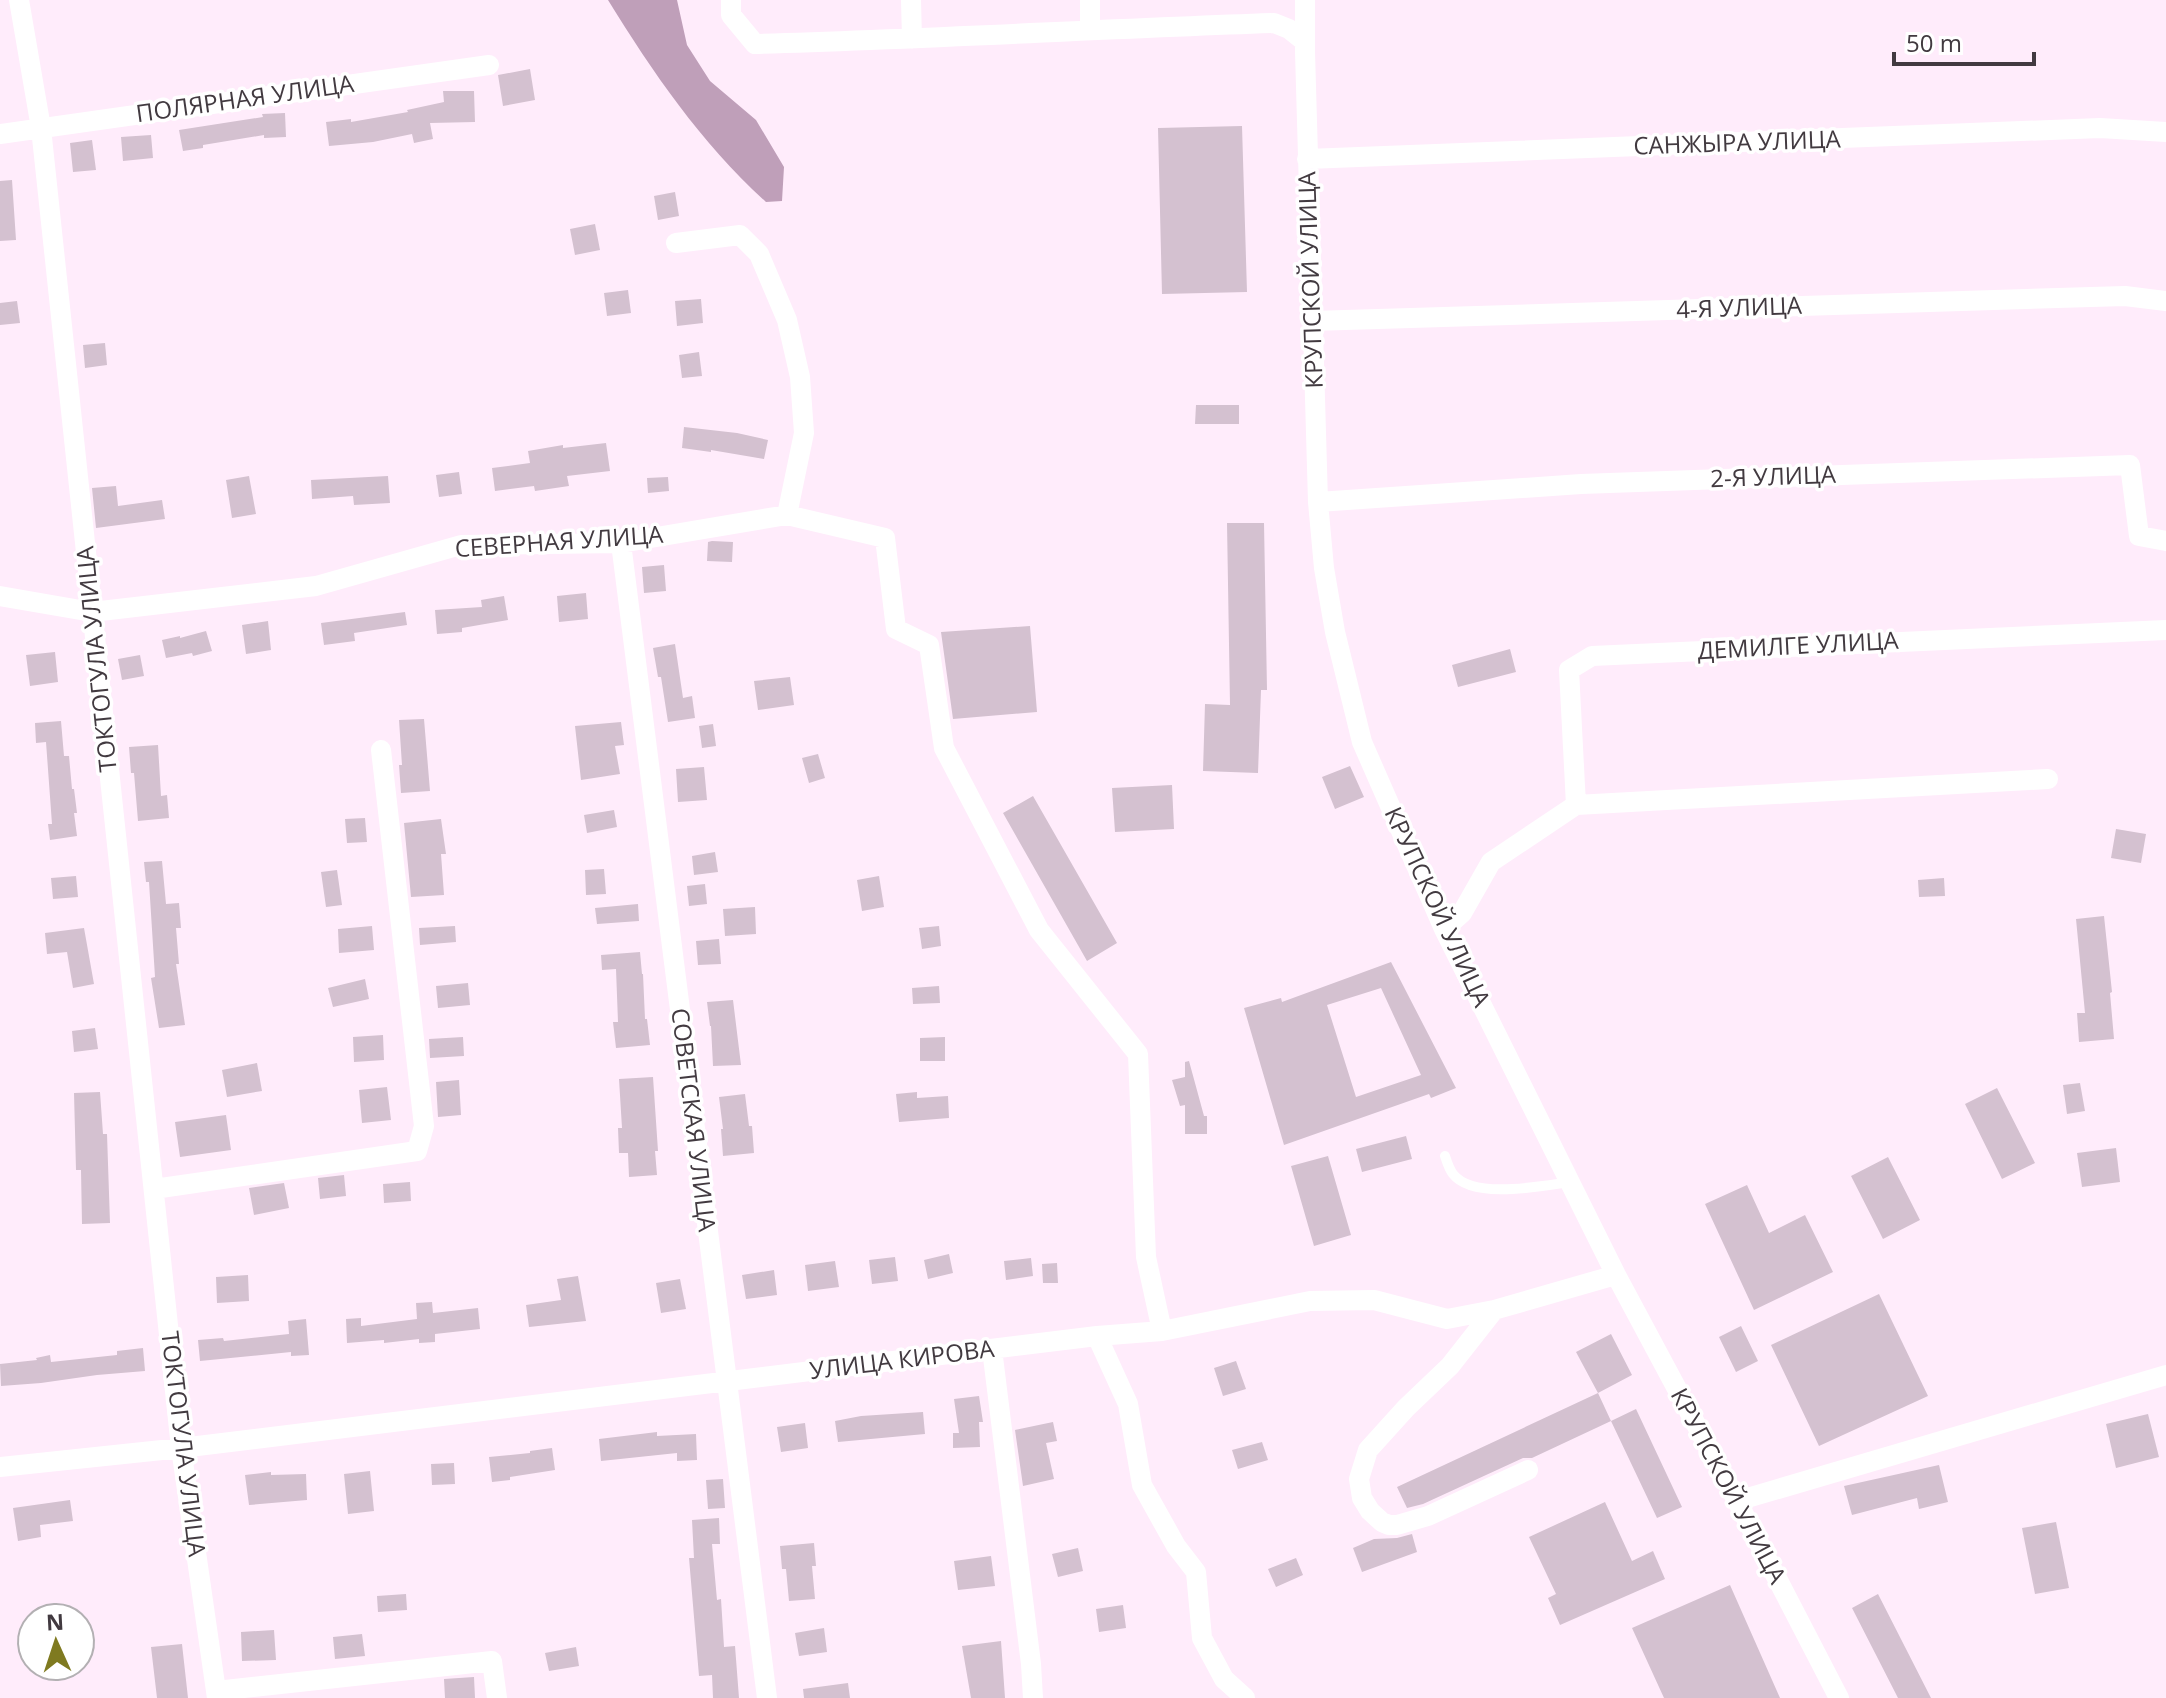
<svg xmlns="http://www.w3.org/2000/svg" width="2166" height="1698" font-family="'Open Sans',sans-serif">
  <style>
    .water { fill: #bf9fb9 }
    .building { fill: #d4c1d0; fill-rule: evenodd }
    .lines { fill: none; stroke-linecap: round; stroke-linejoin: round }
    .service { stroke: #fff; stroke-width: 10 }
    .minor { stroke: #fff; stroke-width: 20 }
    .labels { text-anchor: middle; stroke-width: 7; stroke-linejoin: round; paint-order: stroke }
    .street-label { font-size: 24px; fill: #423a40; stroke: #fff }
  </style>
  <rect width="100%" height="100%" fill="#ffecfb"/>
  <path class="water" d="M608,0H677L687,45L710,81L756,120L784,167L782,201L766,202C702,144 653,73 608,0Z"/>
  <path class="building" d="M530,69L535,100L503,106L498,75Z
    M443,91H474L475,122L430,123L433,139L414,143L412,134L373,142L329,146L326,122L351,119V122L408,112L407,110L444,102Z
    M285,113L286,137L264,138V135L203,145V148L183,151L179,130L263,117L262,114Z
    M1242,126L1247,292L1162,294L1158,128Z
    M151,135L153,158L123,161L121,137Z
    M92,140L96,170L73,172L70,143Z
    M12,180L16,240L0,241V181Z
    M675,192L679,216L658,220L654,196Z
    M595,224L600,250L575,255L570,229Z
    M628,290L631,313L607,316L604,293Z
    M701,299L703,323L677,326L675,301Z
    M17,301L20,323L0,325V303Z
    M105,343L107,365L85,368L83,345Z
    M699,352L702,376L682,378L679,355Z
    M1196,405H1239V424H1195Z
    M684,427L737,433L768,440L764,459L711,450V452L682,448Z
    M606,443L610,471L567,476L569,486L535,491L534,486L495,491L492,468L530,463L528,451L563,445V448Z
    M459,472L462,494L439,497L436,475Z
    M249,476L256,514L232,518L226,480Z
    M388,476L390,503L354,505L353,496L312,499L311,480Z
    M668,477L669,491L648,493L647,478Z
    M116,486L118,506L162,500L165,519L96,528L92,488Z
    M1227,523H1264L1267,690H1261L1258,773L1203,771L1205,704L1230,705Z
    M712,541L733,542L732,562L707,561L708,542Z
    M664,565L666,591L644,593L642,567Z
    M586,593L588,619L559,622L557,596Z
    M504,596L508,620L462,628V632L437,634L435,610L482,607L481,600Z
    M405,612L407,625L354,633L355,641L324,645L321,623Z
    M268,621L271,650L246,654L242,625Z
    M1030,626L1037,712L953,719L941,632Z
    M206,631L212,651L193,656L192,653L166,658L162,640L180,636V638Z
    M675,644L683,698L692,696L695,718L668,722L661,677H658L653,648Z
    M1510,649L1516,672L1458,687L1452,665Z
    M55,652L58,682L30,686L26,655Z
    M140,655L144,676L122,680L118,659Z
    M790,677L794,705L758,710L754,681Z
    M424,719L430,791L401,793L399,765H402L399,720Z
    M61,721L64,756H69L72,789H74L77,813H74L77,836L50,840L48,824H52L46,742L36,743L35,723Z
    M621,722L624,745L615,746L620,774L581,780L575,726Z
    M713,724L716,746L702,748L699,726Z
    M158,745L161,796L167,795L169,818L138,821L134,773H131L129,747Z
    M818,754L825,778L809,783L802,758Z
    M1350,766L1364,797L1335,809L1322,777Z
    M704,767L707,800L678,802L676,769Z
    M1172,785L1174,829L1115,832L1112,788Z
    M1033,796L1117,943L1087,961L1003,813Z
    M614,810L617,827L587,833L584,815Z
    M365,818L367,842L347,843L345,819Z
    M441,819L446,854H441L444,895L411,897L404,823Z
    M2116,829L2146,834L2141,863L2111,858Z
    M715,852L718,872L694,875L692,856Z
    M162,861L166,904L179,903L181,928H176L179,964H176L185,1025L159,1028L151,978L155,977L149,882H146L144,862Z
    M604,869L606,894L586,895L585,870Z
    M337,870L342,905L326,907L321,872Z
    M76,876L78,897L53,899L51,878Z
    M879,876L884,907L862,911L857,880Z
    M1944,878L1945,896L1919,897L1918,880Z
    M705,884L707,904L689,906L687,886Z
    M638,904L639,921L597,924L595,908Z
    M755,907L756,934L725,936L723,909Z
    M2104,916L2112,992L2110,993L2114,1039L2079,1042L2077,1013H2085L2076,919Z
    M372,926L374,950L339,953L338,929Z
    M455,926L456,942L420,945L419,928Z
    M939,926L941,946L922,949L919,928Z
    M84,928L94,984L73,988L67,952L47,954L45,933Z
    M719,939L721,964L698,965L696,941Z
    M640,952L642,974H643L645,1019H647L650,1045L616,1048L613,1022H618L616,969L602,970L601,955Z
    M1391,962L1456,1088L1431,1098L1429,1094L1284,1145L1244,1008L1281,998L1282,1002ZM1381,988L1421,1075L1356,1097L1327,1005Z
    M365,979L369,999L333,1007L328,988Z
    M468,983L470,1005L438,1008L436,986Z
    M939,986L940,1003L913,1004L912,988Z
    M733,1000L741,1065L713,1066L711,1026H710L707,1002Z
    M95,1028L98,1049L74,1052L72,1031Z
    M383,1035L384,1060L354,1062L353,1037Z
    M463,1037L464,1056L430,1058L429,1039Z
    M945,1037V1061H920V1038Z
    M1189,1061L1204,1116H1207V1134H1185V1105L1180,1106L1172,1080L1185,1077V1062Z
    M257,1063L262,1091L227,1097L222,1070Z
    M653,1077L658,1151H655L657,1175L629,1177L628,1153H619L618,1128H622L619,1079Z
    M459,1080L461,1115L438,1117L436,1082Z
    M2080,1083L2085,1111L2067,1114L2063,1085Z
    M387,1087L391,1120L362,1123L359,1090Z
    M1997,1088L2035,1163L2002,1179L1965,1104Z
    M100,1092L103,1134H107L110,1223L82,1224L81,1170H76L74,1093Z
    M917,1092V1098L948,1096L949,1118L899,1122L896,1094Z
    M745,1094L749,1126H752L754,1153L723,1156L721,1129H723L719,1097Z
    M226,1115L231,1150L180,1157L175,1122Z
    M1406,1136L1412,1159L1362,1172L1356,1149Z
    M2116,1148L2120,1182L2082,1187L2077,1153Z
    M1328,1156L1351,1235L1314,1246L1291,1166Z
    M1888,1157L1920,1220L1883,1239L1851,1176Z
    M344,1175L346,1196L320,1199L318,1178Z
    M410,1182L411,1201L384,1203L383,1184Z
    M284,1183L289,1208L254,1215L249,1188Z
    M1747,1185L1769,1233L1805,1215L1833,1272L1754,1310L1705,1204Z
    M949,1254L953,1273L928,1279L924,1260Z
    M895,1257L898,1281L872,1284L869,1260Z
    M1031,1258L1033,1276L1006,1280L1004,1261Z
    M835,1261L839,1287L808,1291L805,1265Z
    M1057,1263L1058,1283H1043L1042,1264Z
    M774,1270L777,1295L746,1299L742,1275Z
    M248,1275L249,1301L217,1303L216,1277Z
    M578,1276L586,1321L529,1327L526,1305L561,1300L557,1279Z
    M680,1279L686,1309L661,1313L656,1283Z
    M1879,1294L1928,1396L1819,1446L1771,1345Z
    M432,1302L433,1313L478,1308L480,1329L435,1334V1342L419,1343V1339L384,1343V1340L347,1343L346,1319L361,1318V1326L417,1319L416,1303Z
    M306,1319L309,1355L291,1356V1352L200,1361L198,1340L223,1338L224,1341L289,1334L288,1321Z
    M1741,1326L1758,1361L1736,1372L1719,1337Z
    M1611,1334L1632,1375L1598,1393L1576,1352Z
    M143,1348L145,1371L97,1375L41,1383L1,1386L0,1364L37,1360L36,1358L50,1355L51,1362L117,1355V1351Z
    M1236,1361L1246,1389L1223,1396L1214,1368Z
    M1598,1393L1611,1421L1532,1458H1523L1423,1504L1407,1508L1397,1487Z
    M979,1396L983,1422H979L980,1447L953,1448V1433H959L954,1399Z
    M1636,1409L1682,1507L1657,1518L1611,1421Z
    M923,1412L925,1434L838,1442L835,1421L861,1416Z
    M2148,1414L2159,1457L2116,1468L2106,1424Z
    M1053,1422L1057,1441L1046,1443L1054,1479L1023,1486L1015,1430Z
    M805,1423L808,1448L781,1452L777,1427Z
    M657,1432V1436L696,1434L697,1460L677,1461V1453L601,1461L599,1439Z
    M1262,1442L1268,1460L1238,1469L1232,1450Z
    M552,1448L555,1470L510,1477V1480L492,1482L489,1457L530,1453V1451Z
    M454,1463L455,1484L432,1485L431,1464Z
    M1939,1465L1948,1502L1919,1509L1917,1498L1852,1515L1844,1486Z
    M370,1471L374,1511L348,1514L344,1474Z
    M271,1472V1475L306,1474L307,1500L249,1505L245,1475Z
    M723,1479L725,1508L708,1509L706,1480Z
    M70,1500L73,1521L40,1525L41,1537L18,1541L13,1508Z
    M1605,1502L1632,1561L1653,1551L1665,1579L1560,1625L1548,1598L1556,1594L1529,1537Z
    M719,1518L720,1544H712L717,1600L721,1599L724,1647L735,1646L739,1698H713L712,1675L699,1676L689,1558H694L692,1520Z
    M2056,1522L2069,1588L2035,1594L2022,1528Z
    M1412,1534L1417,1552L1362,1572L1353,1548L1374,1539L1397,1538Z
    M814,1543L816,1566H812L815,1599L789,1601L786,1569H782L780,1546Z
    M1078,1548L1083,1571L1058,1577L1052,1554Z
    M991,1556L995,1586L958,1590L954,1561Z
    M1296,1558L1303,1575L1276,1587L1268,1569Z
    M1730,1585L1780,1698H1664L1632,1628Z
    M406,1594L407,1610L378,1612L377,1596Z
    M1878,1594L1931,1698H1898L1852,1608Z
    M1123,1605L1126,1628L1099,1632L1096,1609Z
    M824,1628L827,1652L799,1656L795,1633Z
    M274,1630L276,1660L242,1661L241,1632Z
    M362,1634L365,1656L335,1659L333,1637Z
    M1001,1641L1005,1698H971L962,1646Z
    M182,1644L188,1698H157L151,1647Z
    M576,1647L579,1666L549,1671L545,1653Z
    M474,1677L475,1698H445L444,1679Z
    M848,1683L850,1698H804L803,1689Z"/>
  <g class="lines">
    <path class="service" d="M1445,1156C1447,1162 1449,1169 1453,1174C1473,1200 1541,1186 1570,1182"/>
    <path class="minor" d="M19,0L41,128L181,1448L217,1698
      M731,0V15L755,44C928,39 1101,29 1274,23L1289,29L1304,41
      M911,0L912,39
      M1090,0V29
      M1305,0V52L1318,502L1324,568L1335,632L1362,742L1444,929L1616,1275L1737,1501L1839,1698
      M0,134L489,65
      M1307,159L2100,128L2166,132
      M676,243L740,235L759,254L787,320L800,377L804,433L787,515
      M1312,321L2125,296L2166,301
      M1318,502L1581,484L2130,465L2139,536L2166,541
      M621,543L767,1698
      M0,596L92,612L316,586L461,545L621,543L787,515L885,538L896,629L929,645L944,748L1039,930L1138,1054L1146,1257L1162,1331
      M1576,805L1569,670L1592,656L2166,630
      M1444,929L1462,913L1491,862L1576,805L2048,779
      M154,1189L417,1151L424,1126L381,750
      M1494,1310L1450,1366L1406,1408L1368,1450L1359,1479L1362,1498L1370,1511L1382,1522L1389,1525H1397L1428,1516L1528,1470
      M1097,1336L1128,1404L1142,1485L1176,1546L1196,1572L1202,1638L1224,1679L1245,1698
      M992,1349L1031,1664L1033,1698
      M0,1467L181,1448L1097,1336L1162,1331L1310,1301L1374,1300L1447,1319L1494,1310L1616,1275
      M1737,1501L2166,1375
      M216,1691L492,1661L497,1698"/>
  </g>
  <g class="labels">
    <g class="street-label">
      <text transform="translate(245 99) rotate(-8)" y="8">ПОЛЯРНАЯ УЛИЦА</text>
      <text transform="translate(1737 143) rotate(-2)" y="8">САНЖЫРА УЛИЦА</text>
      <text transform="translate(1311 280) rotate(-92)" y="8">КРУПСКОЙ УЛИЦА</text>
      <text transform="translate(1739 308) rotate(-2)" y="8">4-Я УЛИЦА</text>
      <text transform="translate(1773 477) rotate(-2)" y="8">2-Я УЛИЦА</text>
      <text transform="translate(559 542) rotate(-4)" y="8">СЕВЕРНАЯ УЛИЦА</text>
      <text transform="translate(1798 646) rotate(-3)" y="8">ДЕМИЛГЕ УЛИЦА</text>
      <text transform="translate(97 659) rotate(-96)" y="8">ТОКТОГУЛА УЛИЦА</text>
      <text transform="translate(1437 907) rotate(65)" y="8">КРУПСКОЙ УЛИЦА</text>
      <text transform="translate(693 1120) rotate(83)" y="8">СОВЕТСКАЯ УЛИЦА</text>
      <text transform="translate(902 1360) rotate(-7)" y="8">УЛИЦА КИРОВА</text>
      <text transform="translate(183 1444) rotate(83)" y="8">ТОКТОГУЛА УЛИЦА</text>
      <text transform="translate(1728 1486) rotate(62)" y="8">КРУПСКОЙ УЛИЦА</text>
    </g>
  </g>
  <g transform="translate(56 1642) rotate(357)"><circle r="38" fill="#ffffff" stroke="#b3b0b3" stroke-width="2"/>
  <path d="M0-6L14 30L0 20L-14 30Z" fill="#7f7a20"/>
  <text y="-12" font-size="22" font-weight="bold" text-anchor="middle" fill="#423a40">N</text>
  </g>
  <path d="M1894 52v12h140v-12" fill="none" stroke="#423a40" stroke-width="4"/>
  <text x="1906" y="52" font-size="24" fill="#423a40" stroke="#ffffff" stroke-width="6" paint-order="stroke">50 m</text>
</svg>
